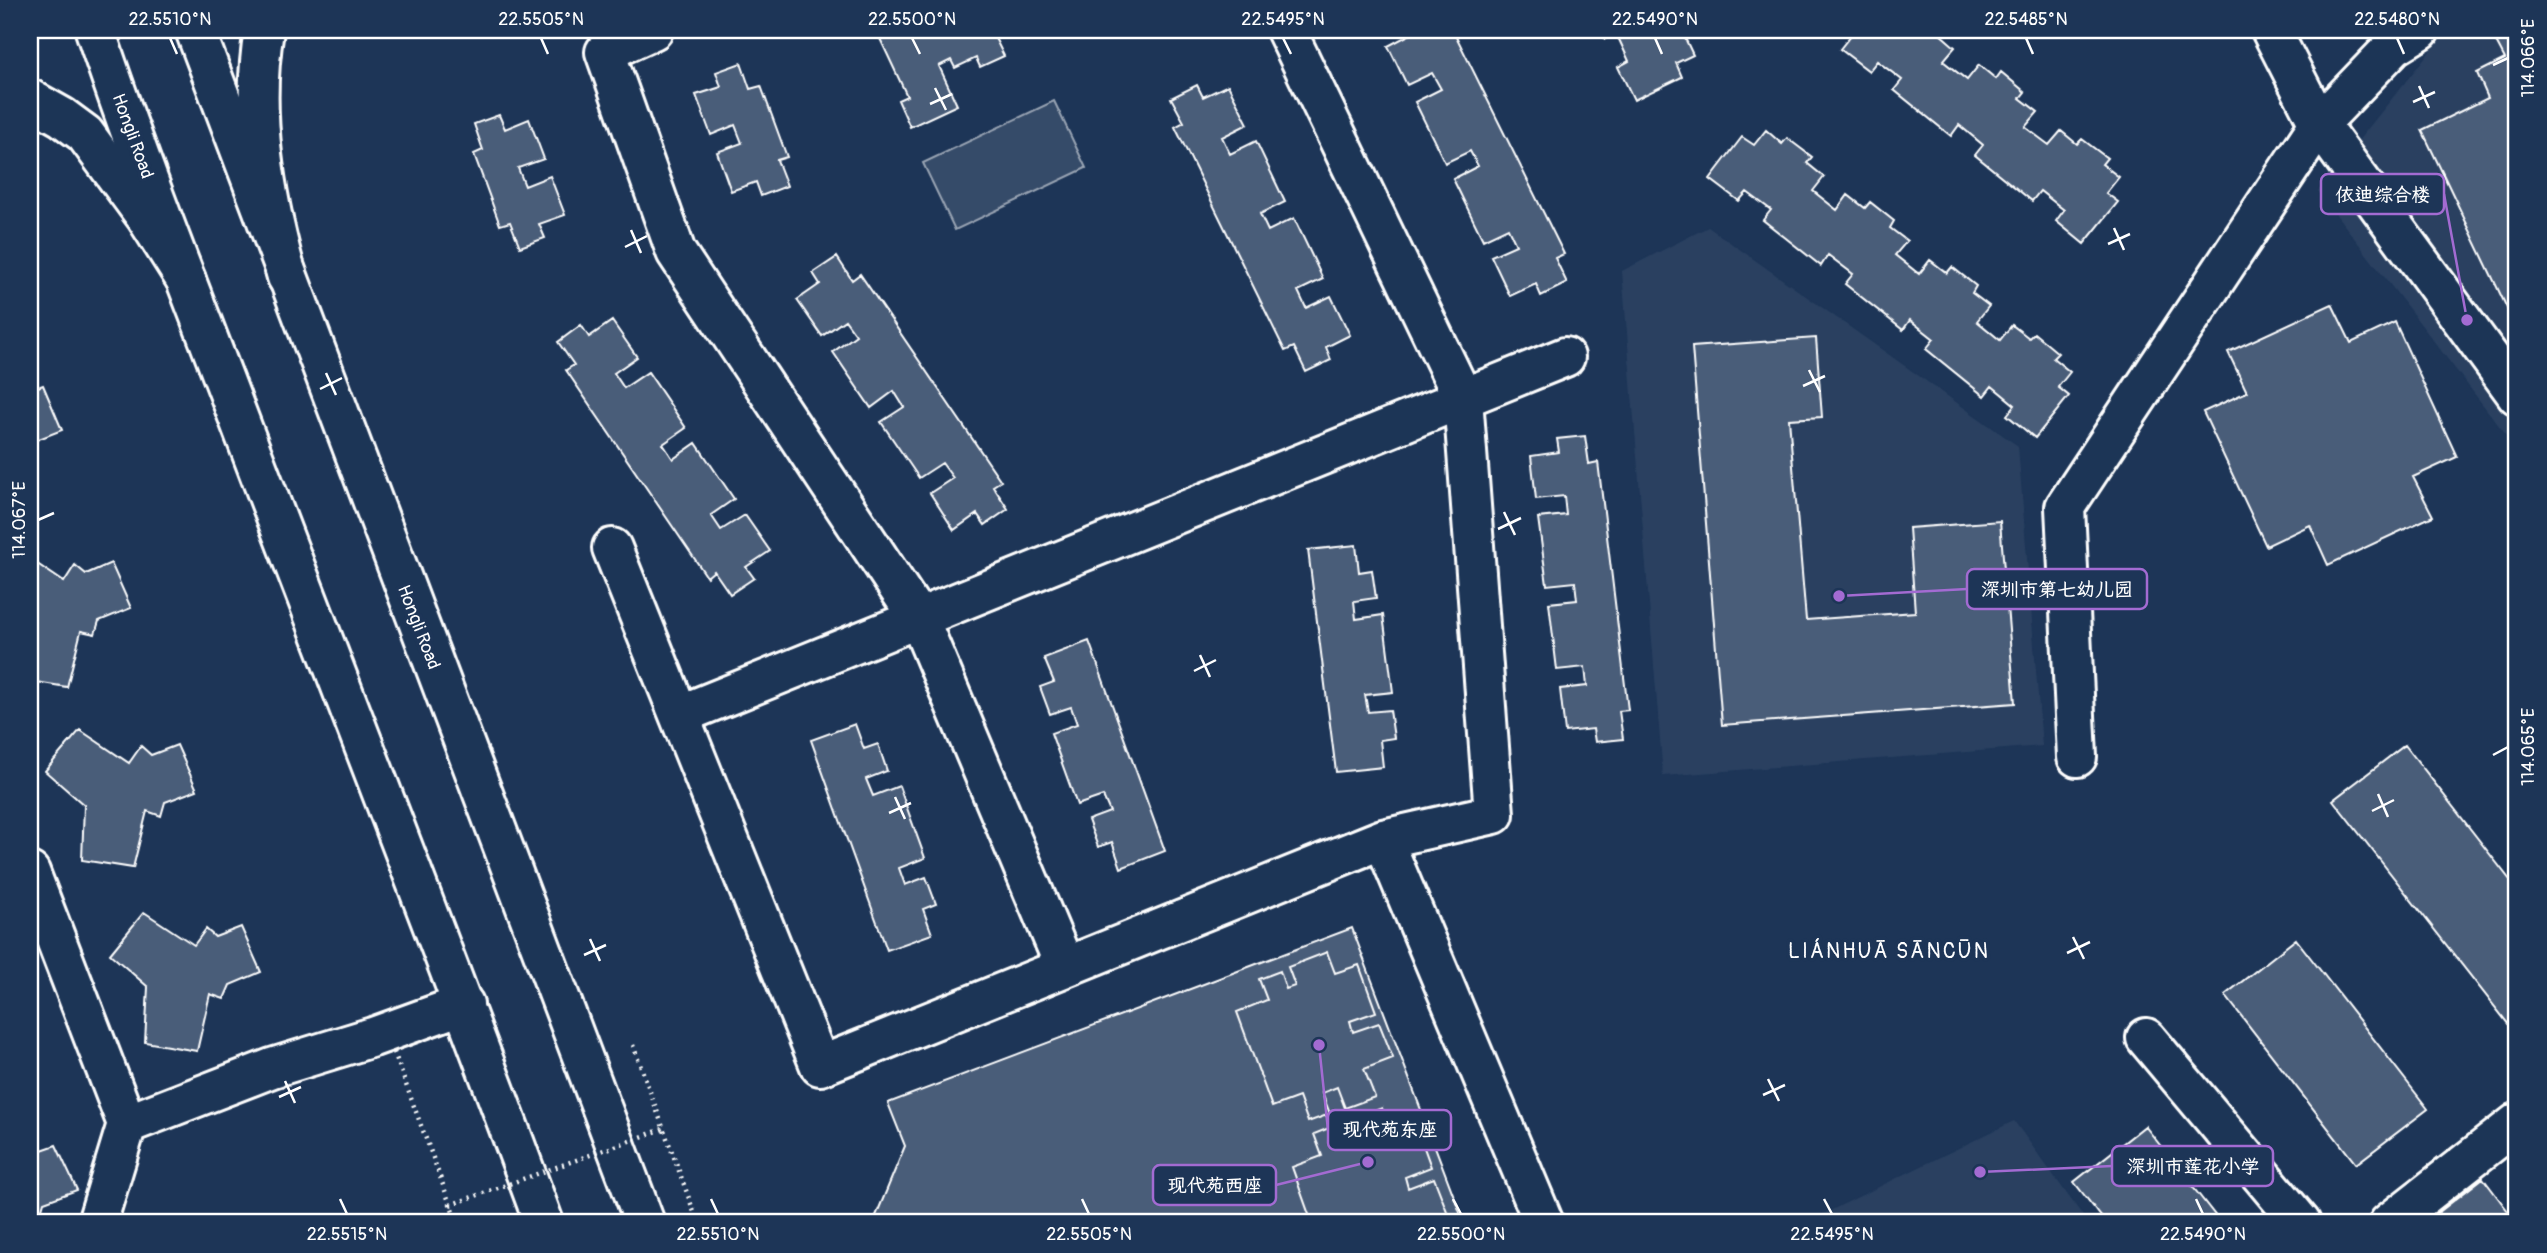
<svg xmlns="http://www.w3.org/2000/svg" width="2547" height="1253" font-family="Pangolin,'LXGW WenKai TC',sans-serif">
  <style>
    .built { fill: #2a4161 }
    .green { fill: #364b69; stroke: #9aa5b4; stroke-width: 2 }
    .building { fill: #4a5d79; stroke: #fff; stroke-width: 2 }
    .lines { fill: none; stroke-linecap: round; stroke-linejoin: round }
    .minor-casing { stroke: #fff; stroke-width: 44 }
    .major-casing { stroke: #fff; stroke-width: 44 }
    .highway-casing { stroke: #fff; stroke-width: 44 }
    .path { stroke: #fff; stroke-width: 4.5; stroke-dasharray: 2 5; stroke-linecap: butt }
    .minor { stroke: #1d3557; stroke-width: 38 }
    .major { stroke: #1d3557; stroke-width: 38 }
    .highway { stroke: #1d3557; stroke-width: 38 }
    .path-bridge { stroke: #fff; stroke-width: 4.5; stroke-dasharray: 2 5; stroke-linecap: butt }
    .ticks { fill: none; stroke: #fff; stroke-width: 2.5 }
    .labels { text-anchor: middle; stroke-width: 7; stroke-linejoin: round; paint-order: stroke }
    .street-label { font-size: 18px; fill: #fff; stroke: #1d3557 }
    .quarter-label { font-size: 21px; letter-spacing: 2px; fill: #fff; stroke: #1d3557 }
    .leader { fill: none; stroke: #a36bd2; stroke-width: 2.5 }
    .callout-dot { fill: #a36bd2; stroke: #1d3557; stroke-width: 2.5 }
    .callout { fill: #1d3557; stroke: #a36bd2; stroke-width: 2.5 }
    .callout-label { font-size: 19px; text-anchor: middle; font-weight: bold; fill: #fff }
    .neatline { fill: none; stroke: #fff; stroke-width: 2.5 }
    .ticks-label { font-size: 18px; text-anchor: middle; fill: #fff }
  </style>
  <rect width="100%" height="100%" fill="#1d3557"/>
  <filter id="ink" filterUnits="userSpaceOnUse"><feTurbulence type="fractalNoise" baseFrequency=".0143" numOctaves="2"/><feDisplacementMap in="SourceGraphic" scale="14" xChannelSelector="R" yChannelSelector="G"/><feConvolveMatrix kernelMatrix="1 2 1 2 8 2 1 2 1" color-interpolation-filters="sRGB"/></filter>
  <g filter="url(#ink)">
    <path class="built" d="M2447,30H2517V449L2318,191Z
      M1708,227L2018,446L2042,746L1663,776L1622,271Z
      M2014,1121L2088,1223H1805Z"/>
    <path class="green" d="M1054,101L1086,168L955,230L923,163Z"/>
    <path class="building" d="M876,30H991L1004,56L980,67L976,58L955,68L951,60L939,66L957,105L910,127L898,100L907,96Z
      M1411,30H1443L1445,34L1453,30L1564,254L1555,258L1567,283L1541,296L1536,284L1510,296L1491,256L1516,245L1508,228L1483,240L1453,179L1478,166L1470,151L1445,163L1415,102L1441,89L1432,73L1407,85L1388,46L1413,33Z
      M1601,30H1689L1690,32L1684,36L1693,55L1676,63L1682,77L1634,100L1618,67L1629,61L1616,33L1605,39Z
      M1855,30H1941L1939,33L1955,47L1943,61L1967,80L1979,65L1996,79L2001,72L2025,92L2020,98L2038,112L2025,127L2049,145L2061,131L2077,144L2082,139L2107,158L2102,164L2119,177L2106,193L2118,202L2084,244L2056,221L2064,210L2040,191L2032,201L1975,155L1983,145L1959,125L1951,136L1894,90L1902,80L1877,61L1869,71L1840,49Z
      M2517,32V329L2422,130L2488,98L2477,73L2505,59L2496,42Z
      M741,63L750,89L761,86L787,157L777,160L787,186L761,196L756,182L731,191L717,152L742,143L735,125L711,135L696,95L721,87L716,72Z
      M1197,85L1203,97L1228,85L1248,124L1222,137L1230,154L1256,141L1285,202L1260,214L1268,231L1294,218L1323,279L1298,291L1306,308L1331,296L1350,335L1326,347L1331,360L1306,372L1294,347L1285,351L1175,127L1184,122L1171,98Z
      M499,115L505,129L529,119L544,159L518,168L525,186L550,176L565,215L539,224L545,238L520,247L510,222L500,225L474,154L483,150L474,124Z
      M1766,130L1782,144L1787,138L1812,157L1807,163L1824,177L1813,191L1837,210L1848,195L1865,208L1870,202L1894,221L1890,228L1907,241L1895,255L1919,274L1930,260L1947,273L1952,267L1976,286L1972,293L1989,306L1977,321L2000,340L2012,325L2029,338L2034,333L2058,353L2053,358L2070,372L2058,387L2069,396L2035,438L2007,415L2015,405L1992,386L1984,396L1926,349L1934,339L1910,320L1903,330L1845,284L1853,274L1828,255L1821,266L1763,220L1771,210L1747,192L1739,201L1710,179L1742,137L1754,145Z
      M837,257L852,280L860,274L1001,481L993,486L1008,509L985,525L977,514L954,530L930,493L953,478L942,463L919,478L881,422L904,407L894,391L871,408L833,352L856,335L845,320L822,336L797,300L820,284L813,273Z
      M2332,304L2351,343L2395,322L2457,457L2413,477L2433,516L2328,565L2310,525L2266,546L2203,412L2247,392L2228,352Z
      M612,321L637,357L614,373L624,388L648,372L686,428L663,444L673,459L696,443L734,499L711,515L721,530L745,515L770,551L746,567L754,578L730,594L714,571L707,577L566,370L574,365L558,342L581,325L589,337Z
      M1816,338L1822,417L1789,419L1806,620L1915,612L1909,528L2000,521L2015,703L1722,725L1692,347Z
      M43,385L62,430L31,442L30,445V390Z
      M1585,436L1589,464L1598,462L1628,710L1619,711L1623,739L1595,742L1593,729L1565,732L1560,689L1587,686L1585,667L1557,670L1549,603L1577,600L1575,582L1547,585L1538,518L1566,515L1564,496L1536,499L1531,456L1559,452L1557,439Z
      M1356,545L1359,572L1372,570L1376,598L1354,601L1356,619L1383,615L1393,692L1365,695L1368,712L1390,710L1394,738L1380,740L1383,767L1336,772L1308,550Z
      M30,559L64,582L75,565L86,574L111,563L131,608L99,621L95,634L81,631L67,687L30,681Z
      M1089,641L1165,851L1121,868L1112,842L1098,847L1088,820L1110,812L1103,796L1077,805L1051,733L1077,724L1071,707L1050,714L1040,687L1054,682L1044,658Z
      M855,724L864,749L878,744L887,771L866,779L873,796L899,786L925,858L899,868L905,885L926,877L936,904L923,909L932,934L887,950L811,740Z
      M80,730L129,763L141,746L151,755L177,745L197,790L165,802L161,816L147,811L133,868L82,860L84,805L45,771Z
      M2405,745L2517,889L2516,1034L2333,800Z
      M144,912L194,945L206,929L215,937L241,927L261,972L230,985L224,999L210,994L197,1051L145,1042L148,987L110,954Z
      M1352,928L1464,1223H873L905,1146L888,1103Z
      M2296,939L2428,1109L2356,1164L2225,995Z
      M1327,952L1335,973L1359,965L1376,1012L1350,1021L1353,1032L1379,1023L1393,1058L1364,1069L1375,1097L1345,1108L1337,1087L1322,1093L1330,1114L1308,1122L1299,1097L1272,1107L1237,1012L1267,1000L1259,979L1280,971L1286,989L1295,986L1288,967Z
      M1382,1108L1390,1129L1414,1120L1431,1167L1405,1177L1408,1188L1434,1178L1448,1214L1423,1223H1312L1292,1167L1322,1156L1314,1134L1334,1126L1341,1145L1350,1141L1343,1123Z
      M2145,1126L2221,1223H2106L2074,1182Z
      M56,1145L77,1190L44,1202L40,1216L30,1213V1154Z
      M2483,1178L2517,1223H2425Z"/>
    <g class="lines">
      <defs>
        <path id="minor" d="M653,30L605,52L676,252L919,619L1065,967
          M1286,30L1463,398L1494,814L1383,839
          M2271,30L2319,124L2517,395
          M612,548L820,1066L1383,839L1544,1223
          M679,715L1565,357
          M2077,757L2065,507L2319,124L2394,46L2420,30
          M30,872L127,1124L97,1223
          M2146,1038L2301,1223
          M127,1124L272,1068L373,1037L464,1004
          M2389,1223L2517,1123"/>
        <path id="major" d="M95,30C138,159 189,287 237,414C339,684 445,952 544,1223
          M195,30L645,1223"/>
        <path id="highway" d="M264,30C250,113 265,196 287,277
          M30,99L62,117L85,134L146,217L186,280"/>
      </defs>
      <use href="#minor" class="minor-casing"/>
      <use href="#major" class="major-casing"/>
      <use href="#highway" class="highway-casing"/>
      <path class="path" d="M633,1045L698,1223"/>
      <use href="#minor" class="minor"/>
      <use href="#major" class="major"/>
      <use href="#highway" class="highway"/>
      <path class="path-bridge" d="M394,1052L457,1223
        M450,1205L663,1129"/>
    </g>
  </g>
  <path class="ticks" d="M170,38L177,54M541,38L548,54M912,38L920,54M1283,38L1291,54M1655,38L1662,54M2026,38L2033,54M2397,38L2404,54M2493,65L2508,58M2419,86L2429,108M935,88L946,110M2413,102L2435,92M930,104L952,94M2114,228L2124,250M631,230L641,253M2108,244L2130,234M625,247L647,236M1809,370L1820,392M326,373L336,395M1803,386L1825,376M320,389L342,378M1504,512L1515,535M38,520L54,513M1498,529L1521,518M1200,655L1210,677M1194,671L1216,660M2493,755L2508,747M2378,794L2388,817M895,797L905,819M2372,811L2394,800M889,813L911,803M2073,937L2084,959M590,939L600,961M2067,953L2090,942M584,955L606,945M1768,1079L1779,1101M285,1081L295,1103M1763,1095L1785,1085M279,1097L301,1087M340,1199L347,1214M711,1199L718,1214M1082,1199L1089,1214M1453,1199L1461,1214M1824,1199L1832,1214M2196,1199L2203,1214"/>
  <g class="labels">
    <g class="street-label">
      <text transform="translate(133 136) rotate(70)" y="6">Hongli Road</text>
      <text transform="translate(419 627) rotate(69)" y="6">Hongli Road</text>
    </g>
    <g class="quarter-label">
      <text x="1889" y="958">LIÁNHUĀ SĀNCŪN</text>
    </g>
  </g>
  <path class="leader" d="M2467 320L2444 194M1839 596L1967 589M1319 1045L1328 1130M1980 1172L2112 1166M1368 1162L1276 1185"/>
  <g class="callout-dot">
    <circle cx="2467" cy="320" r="7"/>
    <circle cx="1839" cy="596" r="7"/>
    <circle cx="1319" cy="1045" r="7"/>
    <circle cx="1980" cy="1172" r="7"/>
    <circle cx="1368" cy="1162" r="7"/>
  </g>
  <g class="callout">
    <rect x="2321" y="174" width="123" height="40" rx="7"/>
    <rect x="1967" y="569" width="180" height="40" rx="7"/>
    <rect x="1328" y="1110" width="123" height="40" rx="7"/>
    <rect x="2112" y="1146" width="161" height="40" rx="7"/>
    <rect x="1153" y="1165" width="123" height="40" rx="7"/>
  </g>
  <g class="callout-label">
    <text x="2383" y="201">依迪综合楼</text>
    <text x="2057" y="596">深圳市第七幼儿园</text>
    <text x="1390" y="1136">现代苑东座</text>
    <text x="2193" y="1173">深圳市莲花小学</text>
    <text x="1215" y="1192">现代苑西座</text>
  </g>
  <rect width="2547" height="1253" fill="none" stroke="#1d3557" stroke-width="77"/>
  <rect x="38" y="38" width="2470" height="1176" class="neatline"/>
  <g class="ticks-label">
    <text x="170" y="25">22.5510°N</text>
    <text x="541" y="25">22.5505°N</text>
    <text x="912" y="25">22.5500°N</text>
    <text x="1283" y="25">22.5495°N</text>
    <text x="1655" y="25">22.5490°N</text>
    <text x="2026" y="25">22.5485°N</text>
    <text x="2397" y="25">22.5480°N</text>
    <text transform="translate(2528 58) rotate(-90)" y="6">114.066°E</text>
    <text transform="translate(19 520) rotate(-90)" y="6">114.067°E</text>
    <text transform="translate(2528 747) rotate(-90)" y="6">114.065°E</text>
    <text x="347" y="1240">22.5515°N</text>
    <text x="718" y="1240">22.5510°N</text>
    <text x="1089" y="1240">22.5505°N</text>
    <text x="1461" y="1240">22.5500°N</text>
    <text x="1832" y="1240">22.5495°N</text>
    <text x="2203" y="1240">22.5490°N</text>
  </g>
</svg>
